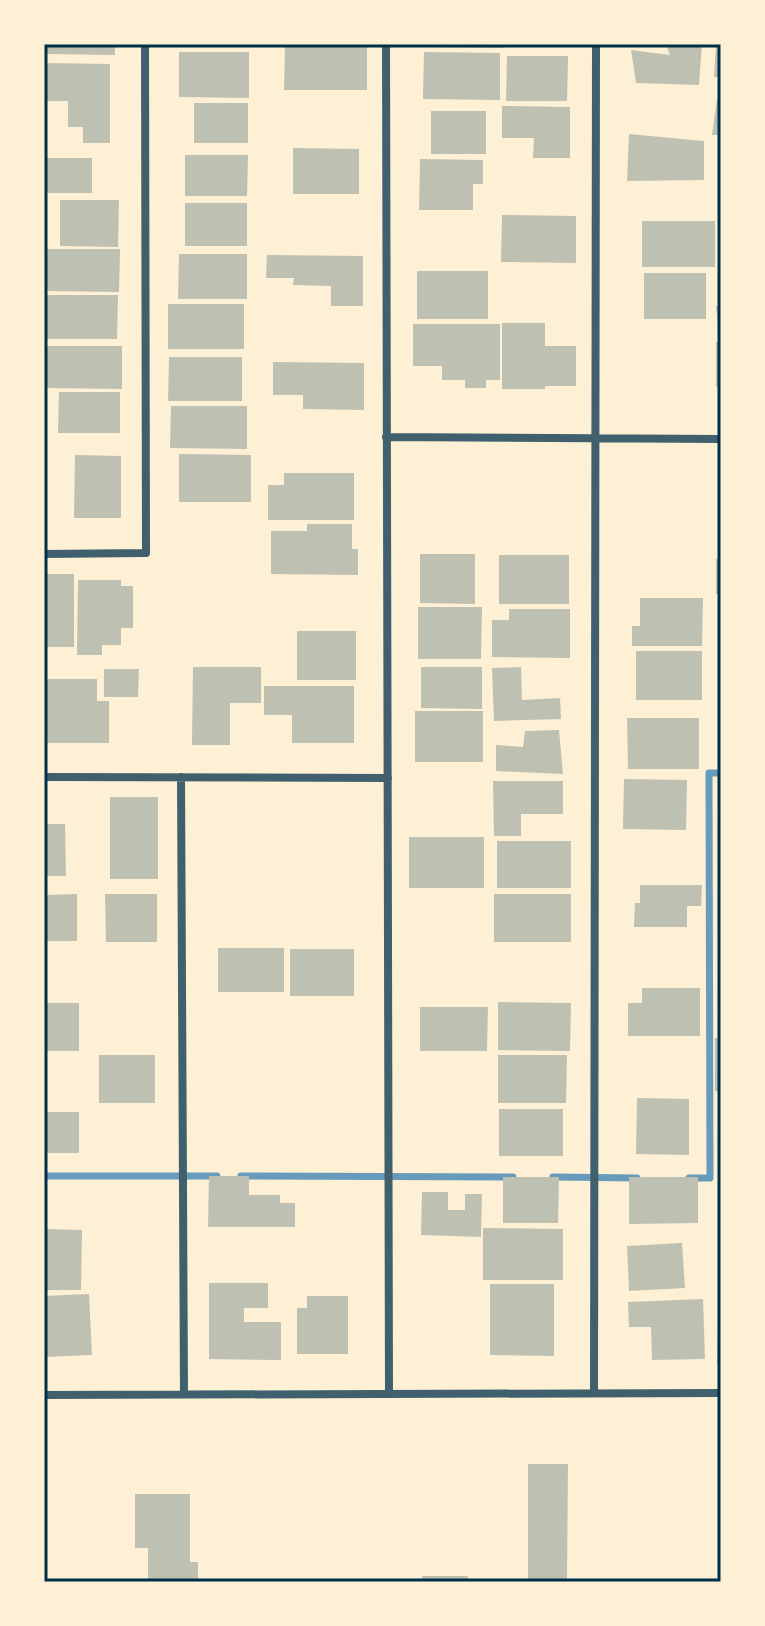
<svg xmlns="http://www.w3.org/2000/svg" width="765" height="1626" font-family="'IBM Plex Serif',serif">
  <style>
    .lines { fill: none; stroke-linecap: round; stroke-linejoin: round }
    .stream { stroke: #669bbc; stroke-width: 7 }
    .building { fill: #bec0b2 }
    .minor { stroke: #3f606c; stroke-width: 8 }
    .neatline { fill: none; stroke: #003049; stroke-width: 3 }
  </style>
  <rect width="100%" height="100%" fill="#fdf0d5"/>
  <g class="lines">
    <path class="stream" d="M44,1176H217
      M241,1176L513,1177
      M553,1177L637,1178
      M689,1178H710L709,773H721"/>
  </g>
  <path class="building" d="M47,44H115V55L47,54Z
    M285,44H367V90H284Z
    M423,44H506L505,48L423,47Z
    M666,44H702L699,85L636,83L631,50L670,55Z
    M716,44H721V77H714Z
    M179,52H249V98L179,97Z
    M424,52L500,53V100L423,99Z
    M507,56H568L567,101H506Z
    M44,63L110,64V143H83V127H68V101H44Z
    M717,99H721V135H712Z
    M194,103H248V143H194Z
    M502,106L570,107V158H533L534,138H502Z
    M431,111H486V154H431Z
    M629,134L704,141V180L627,181Z
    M293,148L359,149V194H293Z
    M185,155H248L247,196H185Z
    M44,158H92V193H44Z
    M420,159L483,160V184H473V210H419Z
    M60,200H119L118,247L60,246Z
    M185,203H247V246H185Z
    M502,215L576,216V263L501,262Z
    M642,221H715V267H642Z
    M44,249H120L119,292L44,291Z
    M179,254H247V299H178Z
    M267,255L363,256V306H331V286L293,285L294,278H266Z
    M417,271H488V319H417Z
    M644,273H706V319H644Z
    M44,295H118L117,339H44Z
    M168,304H244V349H168Z
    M716,306H721V334H719Z
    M502,323H545V346H576V386H545V389H502Z
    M413,324H500V380H486V388H465V380H442V366H413Z
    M716,342H721V387H716Z
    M44,346H122V389L44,388Z
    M169,357H242V401H168Z
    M273,362L364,363V410L303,409V395H273Z
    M59,392H120V433H58Z
    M171,406H247V449L170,448Z
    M179,454L251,455V502H179Z
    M75,455L121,456V518H74Z
    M284,473H354V520H268V485H284Z
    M307,524H352V549H358V575L271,574V531H307Z
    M420,554H475V604L420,603Z
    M499,555H569V604H499Z
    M716,559H721V594H716Z
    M44,574H74V647H44Z
    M78,580H121V586H133V628H121V645H102V655H77Z
    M640,598H703L702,646H632V626H640Z
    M418,607H482L481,659H418Z
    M509,609H570V658L492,657V620H509Z
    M297,631H356V680H297Z
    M636,651H702V700H636Z
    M193,667H261V703H230V745H192Z
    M421,667H482V709L421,708Z
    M521,667L522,700L560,698L561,719L494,721L492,668Z
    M104,669H139L138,697H104Z
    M44,679H97V701H109V743H44Z
    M264,686H354V743H292V715H264Z
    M415,711H483V762H415Z
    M627,718H699V769H628Z
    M559,730L563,774L496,771V745L523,747L525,731Z
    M624,779L687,780L686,830L623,829Z
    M493,781H563V814H521V836H494Z
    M110,797H158V879H110Z
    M44,824H65L66,876H44Z
    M409,837H484V888H409Z
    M497,841H571V888H497Z
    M640,885H702L701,906H687V927H634L635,903H640Z
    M77,894V941H44V895Z
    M105,894H157V942H106Z
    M494,894H571V942H494Z
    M218,948H284V992H218Z
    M290,949H354V996H290Z
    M642,988H700V1036H628V1003H642Z
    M498,1002L571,1003L570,1051L498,1050Z
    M44,1003H79V1051H44Z
    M420,1007H488L487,1051H420Z
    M715,1038H721V1091H715Z
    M99,1055H155V1103H99Z
    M498,1055H567L566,1103H498Z
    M637,1098L689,1099V1155L636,1154Z
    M499,1109H563V1156H499Z
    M44,1112H79V1153H44Z
    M209,1176H249V1195H280V1203H295V1227H208Z
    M503,1177H559L558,1223H503Z
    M629,1177H698V1223L629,1224Z
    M422,1192H448V1210H465V1194H482L481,1237L421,1235Z
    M483,1228L563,1229V1280H483Z
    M44,1229L82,1230L81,1290H44Z
    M682,1243L685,1288L629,1291L627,1246Z
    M209,1283H268V1308H244V1322H281V1360L209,1359Z
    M490,1284H554V1356L490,1355Z
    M89,1294L92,1355L44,1357V1296Z
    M307,1296H348V1354H297V1308H307Z
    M703,1299L705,1359L652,1360L651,1327H629L628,1302Z
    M718,1311H721V1365H717Z
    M528,1464H568L567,1579H528Z
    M135,1494H190V1562H198V1582H148V1548H135Z
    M422,1576H468V1582H422Z"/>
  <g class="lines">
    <path class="minor" d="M386,44L389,1394
      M386,437L721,439
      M44,554L146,553L145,44
      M44,777L388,778
      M181,777L184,1394
      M594,1393L596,44
      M44,1395L721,1393"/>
  </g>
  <rect width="765" height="1626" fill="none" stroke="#fdf0d5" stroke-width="92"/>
  <rect x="46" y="46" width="673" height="1534" class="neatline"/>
</svg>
